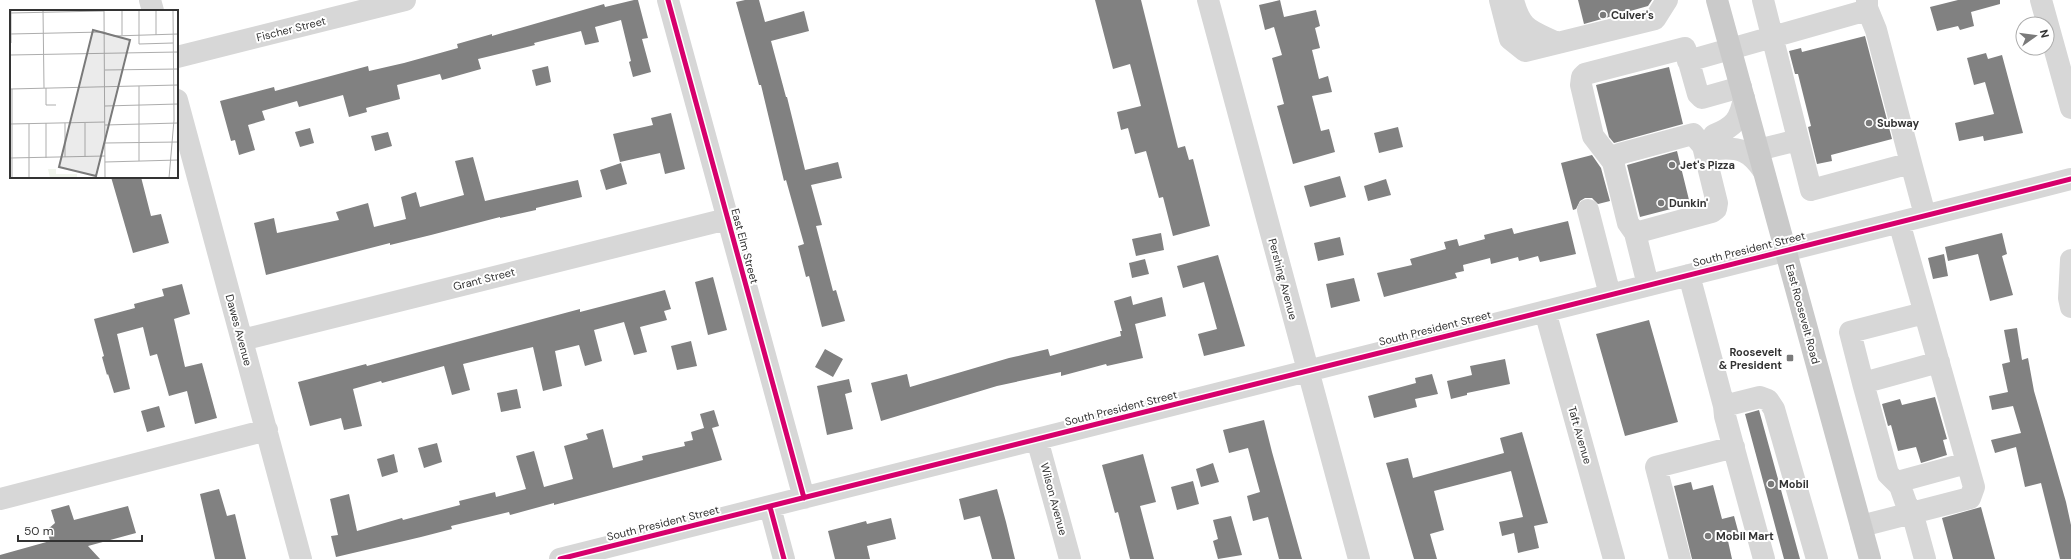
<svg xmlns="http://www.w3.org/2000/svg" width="2071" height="559" font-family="'DM Sans',sans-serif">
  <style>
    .building { fill: #818181 }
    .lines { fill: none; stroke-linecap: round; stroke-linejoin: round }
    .minor { stroke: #d7d7d7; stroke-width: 22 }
    .major { stroke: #cacaca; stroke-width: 22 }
    .cycleway-casing { stroke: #fff; stroke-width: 8 }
    .cycleway { stroke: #d6006c; stroke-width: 5 }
    .poi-dot { fill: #7a7a7a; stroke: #fff; stroke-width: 1.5 }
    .labels { text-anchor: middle; stroke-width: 4; stroke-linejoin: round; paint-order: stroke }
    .poi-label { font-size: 11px; font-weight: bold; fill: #333; stroke: #fff; text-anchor: start }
    .street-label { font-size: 11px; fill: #333; stroke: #fff }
    .inset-road { fill: none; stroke: #adadad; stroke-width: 1 }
    .view { fill: #7a7a7a; fill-opacity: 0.15; stroke: #7a7a7a; stroke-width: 2 }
    .inset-edge { fill: none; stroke: #333; stroke-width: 2 }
  </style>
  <rect width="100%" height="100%" fill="#fff"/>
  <path class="building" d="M634,0H638L648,38L642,39L651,72L633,77L629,62L631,61L621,20L595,27L599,42L585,45L581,31L534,43L535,45L478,59L481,69L442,80L440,74L397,85L400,99L366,108L367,112L349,117L343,95L299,107L297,101L262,111L265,120L248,125L255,150L239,155L235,140L231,141L220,101L274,87L275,91L368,66L369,71L404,63L458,48L457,44L492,34V36L604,4L605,7Z
    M745,0H759L765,22L804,11L809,31L771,41L786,97H787L805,170L838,162L842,178L811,185L822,225L816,226L833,291L836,290L845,321L822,327L809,276L806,277L798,246L804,244L786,180L784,181L761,85H759L736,2Z
    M1095,0H1141L1178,148L1185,146L1189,160L1193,159L1210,226L1173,236L1163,197L1159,198L1146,151L1135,154L1128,128L1121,130L1117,112L1141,106L1130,64L1113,69Z
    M1280,0L1284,17L1316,10L1320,26L1315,28L1320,48L1312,50L1319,79L1328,76L1332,92L1312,96L1321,131L1329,129L1335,152L1293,164L1277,106L1284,104L1272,58L1282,55L1274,27L1265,30L1259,5Z
    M1578,0H1652L1648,6L1584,24Z
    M1958,0H2000V4L1971,12L1974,26L1960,30L1958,26L1937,31L1930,7Z
    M1865,36L1892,139L1831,155L1832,161L1817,164L1808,127L1811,126L1798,74H1795L1789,51L1801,48L1802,52Z
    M1986,53L1988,59L2002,55L2023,133L1984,141L1983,136L1959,141L1955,123L1994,114L1985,82L1974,85L1967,58Z
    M548,66L551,82L536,86L532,70Z
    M1669,67L1683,124L1614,143L1609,137L1596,85Z
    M671,113L685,169L665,174L660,153L620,162L613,134L653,125L651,118Z
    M1398,127L1403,147L1379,153L1374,133Z
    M310,128L314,143L300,147L295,132Z
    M388,132L392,146L375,151L371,136Z
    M1677,151L1690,204L1640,217L1627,165Z
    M1592,155L1601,168L1610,201L1598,204L1592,198H1585L1580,201L1576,209L1573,210L1561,163Z
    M473,157L485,201L578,180L582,197L536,208V210L500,218V217L431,235L390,245V243L266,275L254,223L274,218L277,233L339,220L336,212L368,203L374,227L406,219L401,197L416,192L420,207L464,195L455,161Z
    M621,163L627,184L606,190L600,170Z
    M1340,176L1346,197L1310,207L1304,186Z
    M111,177H141L151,216L161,214L169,243L133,253Z
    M1386,179L1391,195L1368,201L1364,186Z
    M1568,221L1576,254L1540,262L1538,256L1519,261L1518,257L1491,264L1490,258L1463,265L1464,271L1455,273L1457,278L1384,297L1377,273L1412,265L1410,259L1446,249L1444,242L1457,239L1459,246L1485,239L1484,235L1512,228L1514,234Z
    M1161,233L1164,250L1136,256L1132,239Z
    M2002,233L2007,254L2002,256L2013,295L1990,301L1978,254L1948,261L1945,247Z
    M1340,237L1344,255L1318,261L1314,243Z
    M1944,254L1948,276L1933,279L1928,258Z
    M1218,255L1245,346L1204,356L1198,334L1217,329L1204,282L1183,288L1177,266Z
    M1145,259L1149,274L1132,278L1129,263Z
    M713,277L727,330L708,335L695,282Z
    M1354,278L1360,301L1331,308L1326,284Z
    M182,284L190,314L174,319L185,367L202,363L217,418L195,424L187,391L169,396L157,354L150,356L143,327L117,334L130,389L114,393L108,374L107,375L102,357L104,356L94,319L135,308L134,304L164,296L162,289Z
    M665,290L671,309L664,311L667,320L640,327L647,352L634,355L624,322L594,330L602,361L585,366L579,345L555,351L562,386L543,391L533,347L463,364L470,390L452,395L444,366L382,383L381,381L353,389L362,426L344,430L341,418L310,426L298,382L366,364L367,366L580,309V312Z
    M1131,296L1133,305L1162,297L1166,316L1135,324L1143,358L1107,366L1106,364L1061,376V372L997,386L881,421L871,383L907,374L910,387L1009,358L1048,349L1050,356L1121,336L1120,331H1122L1114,301Z
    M1649,320L1678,422L1625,436L1596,334Z
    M2017,328L2022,360L2028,358L2034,391L2066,502L2071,525V559H2060L2041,483L2025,487L2016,447L1995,453L1991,440L2021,433L2013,406L1992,410L1989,396L2008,392L2002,364L2010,362L2004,330Z
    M691,341L697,366L677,370L671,346Z
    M825,349L843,359L833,377L815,367Z
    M1505,359L1510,384L1467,393V395L1451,399L1447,381L1472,375L1470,366Z
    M1432,374L1438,394L1415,399L1417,407L1374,418L1368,396L1416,383L1415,378Z
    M849,379L852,392L845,394L853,429L827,435L817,386Z
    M517,389L521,408L501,412L497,393Z
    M1935,397L1947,439L1943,440L1947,455L1921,463L1916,447L1898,451L1891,425L1888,426L1882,404L1900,399L1902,405Z
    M159,406L165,427L147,432L141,411Z
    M714,410L719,426L712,428L722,460L554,505V503L510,515L509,512L451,526L452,529L421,537L336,557L331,536L338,535L330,499L349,494L357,531L402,518L403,520L460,505L459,501L495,492L496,497L526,489L516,456L534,451L544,487L573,479L564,446L588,439L586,434L603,429L613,468L643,460L642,456L685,446L684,442L693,440L691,432L704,428L700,414Z
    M1759,410L1800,559H1784L1745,414Z
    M1264,420L1272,452L1302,559H1279L1268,517L1253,521L1247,496L1260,492L1248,448L1229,453L1223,430Z
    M1522,432L1548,523L1534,526L1539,548L1518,553L1514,533L1502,536L1499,522L1523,517L1511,471L1434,491L1444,530L1430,534L1437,559H1414L1386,463L1408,458L1413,478L1504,453L1500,438Z
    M437,443L442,462L424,468L418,448Z
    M394,454L398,472L382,477L377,459Z
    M1143,454L1156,502L1140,506L1154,559H1130L1118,512L1115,513L1102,465Z
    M1213,463L1219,482L1201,487L1196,469Z
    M1193,481L1199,504L1177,510L1171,487Z
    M1691,482L1693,490L1713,485L1722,519L1734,516L1740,538L1728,541L1732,559H1692L1674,486Z
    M219,489L227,516L235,514L246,559H215L200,494Z
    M997,489L1006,522L1015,559H992L980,516L964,520L959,499Z
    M69,505L74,520L128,506L136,533L88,546L100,559H0V555L50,541L47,530L55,523L51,510Z
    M1981,507L1995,559H1953L1942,518Z
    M1231,516L1242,555L1218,559L1213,541L1218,539L1213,520Z
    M891,518L896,539L867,546L870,559H835L828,531L866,521L867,524Z"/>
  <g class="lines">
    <path class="minor" d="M150,0L153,11
      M668,0L804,498
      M1208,0L1359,559
      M1500,0L1510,39L1525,51L1655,19L1667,0
      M1513,0C1521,31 1531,30 1557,43
      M1763,0L1811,190L1911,163L1925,215
      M2041,0L2071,108
      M1867,8L1876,30L1911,163
      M177,57L405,0
      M1688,61L1864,11L1867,8V0
      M177,100L301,559
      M1711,144L1717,149C1740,147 1750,151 1763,170
      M1711,144L1714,135C1734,127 1740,120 1744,98
      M1758,150L1798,140
      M1613,162L1593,136L1581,85L1582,77L1585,74L1685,48L1698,94L1702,98L1741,87
      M1588,210L1610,295
      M1635,233L1712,212L1716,209L1717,203L1703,146L1693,134L1619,154L1613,162L1628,223L1635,233L1648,285
      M2071,260L2069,298L2071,307
      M1689,275L1724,406L1760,397L1768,400L1774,409L1817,559
      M1545,311L1614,559
      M1924,313L1850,332L1863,383L1939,362
      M242,340L727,219
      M1863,383L1888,474L1900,486L1906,503L1912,512L1925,559
      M1724,406L1725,416L1764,559
      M1037,439L1070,559
      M1897,482L1967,463
      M0,499L267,430
      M770,507L784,559
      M1861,526L1970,498L1974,487L1899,222
      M560,559L2071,179
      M1680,559L1656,467L1734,447"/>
    <path class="major" d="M1717,0L1870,559"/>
    <defs>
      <path id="cycleway" d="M668,0L804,498
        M770,507L784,559
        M560,559L2071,179"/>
    </defs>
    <use href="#cycleway" class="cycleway-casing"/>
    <use href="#cycleway" class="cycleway"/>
  </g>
  <g class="poi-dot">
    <circle cx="1603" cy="15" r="4"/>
    <circle cx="1869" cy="123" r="4"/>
    <circle cx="1672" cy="165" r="4"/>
    <circle cx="1661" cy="203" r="4"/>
    <rect x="1786" y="354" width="8" height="8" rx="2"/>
    <circle cx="1771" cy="484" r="4"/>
    <circle cx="1708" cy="536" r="4"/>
  </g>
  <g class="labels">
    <g class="poi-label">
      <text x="1611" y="19">Culver's</text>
      <text x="1877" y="127">Subway</text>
      <text x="1680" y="169">Jet's Pizza</text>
      <text x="1669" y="207">Dunkin'</text>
      <text x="1782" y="356" text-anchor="end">Roosevelt<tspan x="1782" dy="13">&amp; President</tspan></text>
      <text x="1779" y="488">Mobil</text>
      <text x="1716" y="540">Mobil Mart</text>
    </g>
    <g class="street-label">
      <text transform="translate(291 29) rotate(-14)" y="4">Fischer Street</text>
      <text transform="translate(745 246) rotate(75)" y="4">East Elm Street</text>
      <text transform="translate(1749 249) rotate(-14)" y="4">South President Street</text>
      <text transform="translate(484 279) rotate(-14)" y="4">Grant Street</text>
      <text transform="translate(1283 279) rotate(75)" y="4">Pershing Avenue</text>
      <text transform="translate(1803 314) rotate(75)" y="4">East Roosevelt Road</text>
      <text transform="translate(1435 328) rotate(-14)" y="4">South President Street</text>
      <text transform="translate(239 330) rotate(75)" y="4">Dawes Avenue</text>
      <text transform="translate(1121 408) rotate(-14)" y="4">South President Street</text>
      <text transform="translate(1580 435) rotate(74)" y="4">Taft Avenue</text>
      <text transform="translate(1054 499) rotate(75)" y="4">Wilson Avenue</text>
      <text transform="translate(663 523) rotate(-14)" y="4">South President Street</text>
    </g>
  </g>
  <g transform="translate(10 10)">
    <rect width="168" height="168" fill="#fff"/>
    <path d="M38,159H46V164H67V168H40Z" fill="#f1f5ed"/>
    <path class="inset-road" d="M1,0V33M33,0L34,78M94,0L95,168M112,0V25M129,0V34L163,33M146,0V25M0,3L94,1M0,24L93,22L104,26L168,24M0,45L168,42M95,60L168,59M129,76V151M36,78V95H46M0,79L168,75M95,96L168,94M55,113V147M75,113V147M0,114L95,112M19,114V168M95,115L168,113M95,133L168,132M0,148L95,146M36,148V113M95,152L168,150M2,168V79M159,168L164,110L163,0"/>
    <path class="view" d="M83,20L120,30L86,166L49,157Z"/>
    <rect width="168" height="168" class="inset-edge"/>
  </g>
  <g transform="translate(2035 36) rotate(76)"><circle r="19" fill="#ffffff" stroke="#adadad"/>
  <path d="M0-3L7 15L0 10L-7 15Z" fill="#7a7a7a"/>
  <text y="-6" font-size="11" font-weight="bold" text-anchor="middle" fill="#333333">N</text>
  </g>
  <path d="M18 535v6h124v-6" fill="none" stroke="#333333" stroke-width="2"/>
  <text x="24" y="535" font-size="12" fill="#333333" stroke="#ffffff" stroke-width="3" paint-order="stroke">50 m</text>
</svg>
